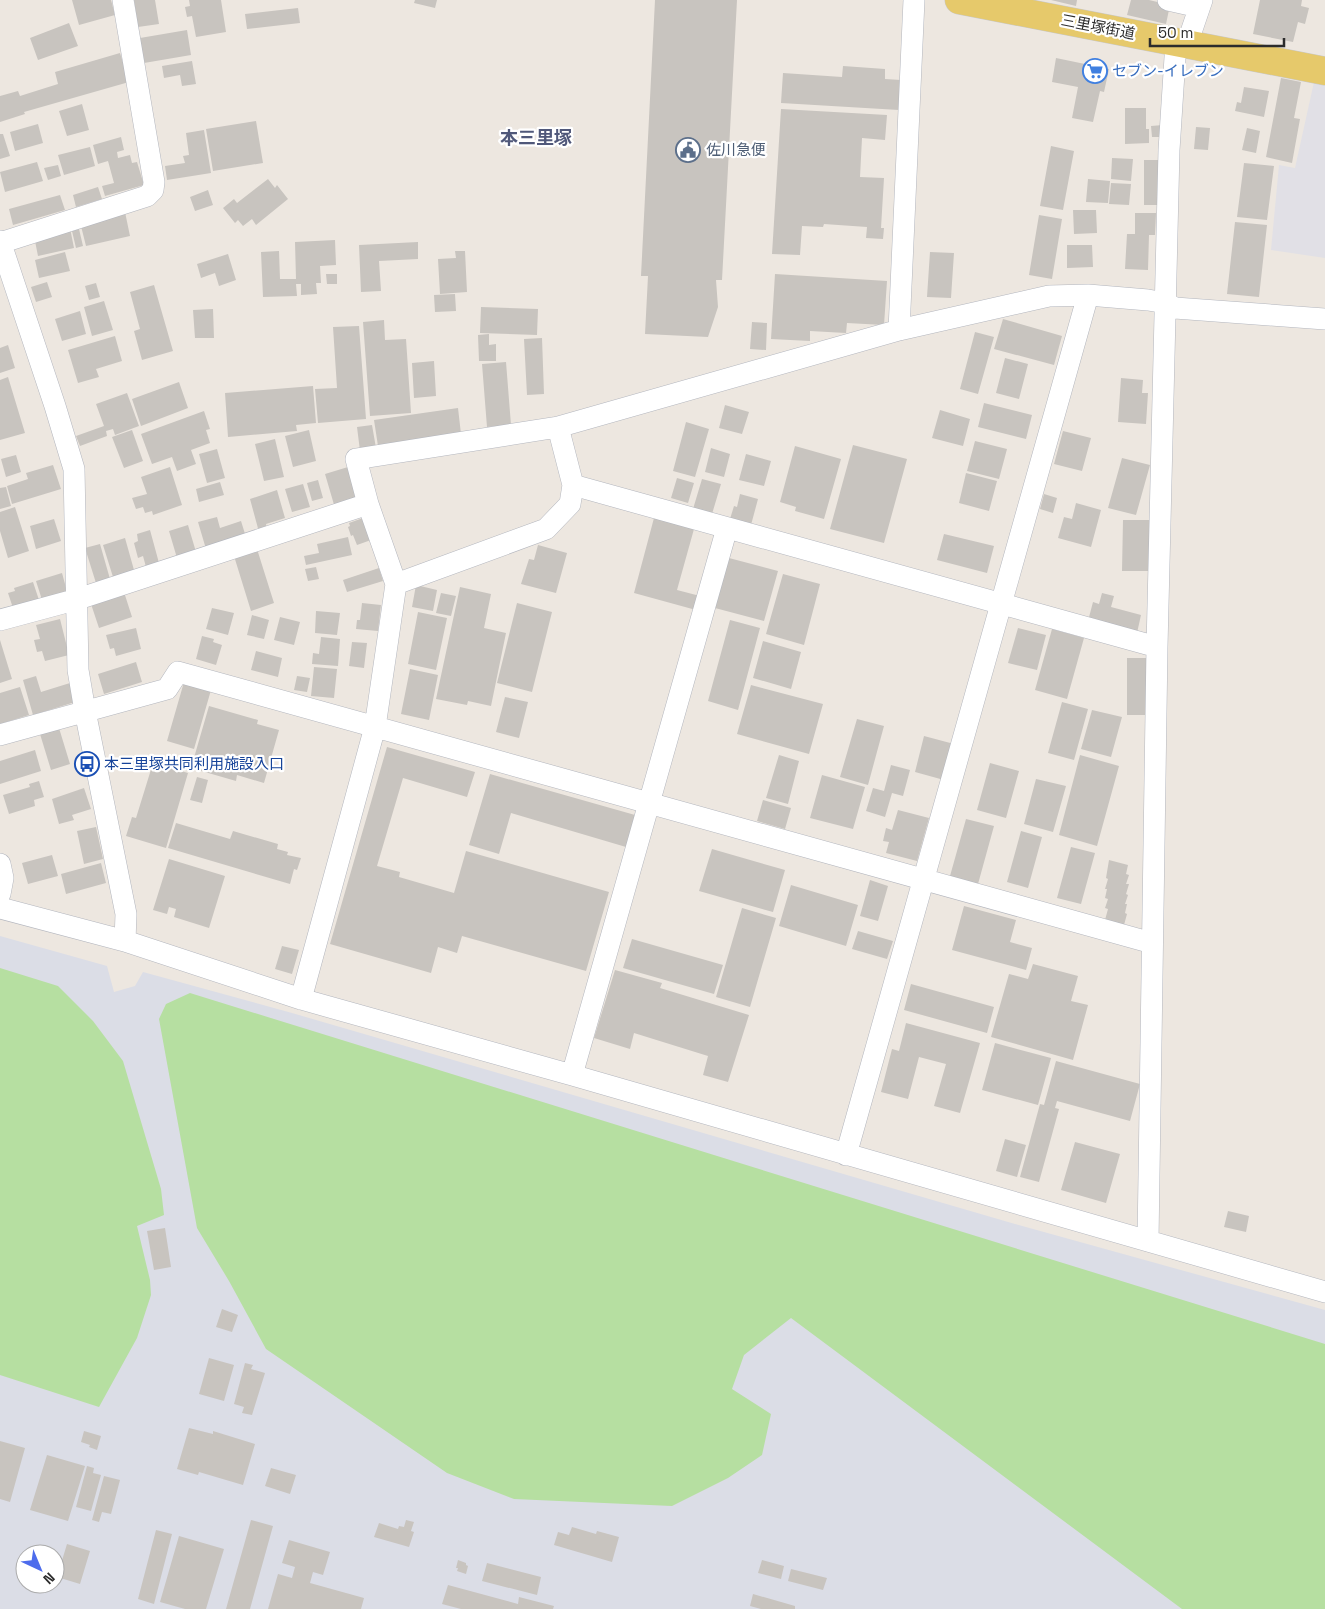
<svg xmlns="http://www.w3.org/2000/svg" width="1325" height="1609" font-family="'Space Grotesk','Noto Sans JP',sans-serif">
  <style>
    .industrial { fill: #e1e0e6 }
    .airport { fill: #dbdde6; fill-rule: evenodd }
    .green { fill: #b6dfa1 }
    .building { fill: #c8c4bf }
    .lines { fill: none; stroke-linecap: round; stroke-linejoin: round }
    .minor-casing { stroke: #b3b6be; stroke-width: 22 }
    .major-casing { stroke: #c8c8c8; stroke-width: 29 }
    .minor { stroke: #fff; stroke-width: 21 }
    .major { stroke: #e6c96b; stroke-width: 28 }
    .labels { text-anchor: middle; stroke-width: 4.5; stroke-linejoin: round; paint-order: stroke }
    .street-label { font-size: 15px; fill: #2c2c2c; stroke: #fff }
    .shop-label { font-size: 15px; fill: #366cbe; stroke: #fff; text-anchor: start }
    .service-label { font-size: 15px; fill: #4e5e75; stroke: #fff; text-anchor: start }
    .transit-label { font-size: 15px; fill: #164399; stroke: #fff; text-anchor: start }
    .quarter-label { font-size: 18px; font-weight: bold; fill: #50587a; stroke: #fff }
  </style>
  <rect width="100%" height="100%" fill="#ede7e0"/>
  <path class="industrial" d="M1314,82L1325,84V258L1271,250L1279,165L1295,168Z"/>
  <path class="airport" d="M0,936L107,966L114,992L135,986L143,972L292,1013L1015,1224L1325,1310V1609H0ZM25,1554H55V1584H25Z"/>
  <path class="green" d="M0,968L58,986L93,1021L123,1061L161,1189L164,1215L137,1226L150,1280L151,1295L137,1338L99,1407L0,1375Z
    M190,993L1325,1344V1609H1182L791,1318L744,1355L732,1389L771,1414L762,1455L728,1478L672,1506L514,1499L447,1473L266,1349L229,1281L197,1228L159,1019L166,1004Z"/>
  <path class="building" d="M72,0H111L115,15L79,25Z
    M134,0H155L159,24L138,27Z
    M189,0H221L226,32L196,37L192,16L187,17L185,7L190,6Z
    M415,0H437L435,8L414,3Z
    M655,0H737L722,280H716L718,307L708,337L645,334L648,276H641Z
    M1051,0H1077L1076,6Z
    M1131,0H1149L1170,5L1166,24L1127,15Z
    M1260,0H1302L1301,6L1309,8L1305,24L1298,22L1293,42L1253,34Z
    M298,8L300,23L247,29L245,14Z
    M69,23L78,46L38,60L30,38Z
    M187,30L191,55L144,63L140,38Z
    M120,53L129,82L24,112L25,114L0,122V96L18,91L20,96L58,84L55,72Z
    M1056,58L1109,69L1104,92L1100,91L1093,122L1072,118L1078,87L1052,82Z
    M192,61L196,84L182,86L180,75L164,78L162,66Z
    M843,66L885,69V79L901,80L899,110L781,103L783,73L842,77Z
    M1281,78L1301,82L1294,118L1300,119L1292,163L1266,157Z
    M1244,87L1269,91L1264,117L1235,111L1237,102L1241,103Z
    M82,104L89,130L67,136L59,111Z
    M1125,108H1146V129H1149V143L1125,144Z
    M781,109L887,115L885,140L862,138L860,177L884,178L881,228H884L883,239L866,238L867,227L824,224L823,227L802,226L800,255L772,254Z
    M256,121L263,163L213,171L206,129Z
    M38,124L43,143L15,151L10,132Z
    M1163,125V137H1152L1151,126Z
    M1196,127L1210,128L1208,150L1194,149Z
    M1247,128L1260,131L1256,153L1242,150Z
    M204,130L211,173L167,180L165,166L185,163L183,156L189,155L186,133Z
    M0,134H3L10,156L0,159Z
    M121,137L124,150L117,152L118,158L130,155L132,163L137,162L144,185L105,196L102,186L114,183L108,161L98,164L93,145Z
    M1051,146L1074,151L1063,210L1040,206Z
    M90,147L95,166L64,175L58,155Z
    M1112,158L1133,159L1131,181L1111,179Z
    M1144,160H1162V205H1144Z
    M37,162L43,181L5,192L0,172Z
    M1244,163L1274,166L1267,220L1237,217Z
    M58,165L61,176L48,180L44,168Z
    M268,179L275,188L277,185L288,199L256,225L252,219L243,226L238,220L235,223L223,208L234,199L237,203Z
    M1088,179L1110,181L1108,203L1086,202Z
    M1111,183L1131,184L1129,205L1109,204Z
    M98,187L102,199L76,207L73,195Z
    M208,190L213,205L195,211L190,197Z
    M60,195L65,210L13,225L9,209Z
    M1073,210H1096L1097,233L1074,234Z
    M125,212L130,236L86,246L80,222Z
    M1135,213H1156L1155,235H1149L1148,270L1125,269L1127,234H1135Z
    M1039,215L1062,219L1052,279L1029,275Z
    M1235,222L1267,225L1259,297L1227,294Z
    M70,228L74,248L38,256L34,236Z
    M79,229L83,246L76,248L72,231Z
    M335,240L336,265L320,266L321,283H316L317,294L301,295V284H296L297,296L263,297L261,252L279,251L280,279H296L295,242Z
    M418,242V259L379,261L381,291L361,292L359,245Z
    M1067,245H1092L1093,267L1067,268Z
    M455,251H465L467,292L440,294L438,259L456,258Z
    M65,252L70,271L39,278L35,260Z
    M930,252L954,253L951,298L927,297Z
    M228,254L236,280L219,286L215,273L201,278L197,264Z
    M326,274H337V284H327Z
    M775,274L887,281L884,325L847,323L846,333L810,331V341L771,339Z
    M47,282L52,297L36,302L31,287Z
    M96,283L100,297L89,300L85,286Z
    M154,285L173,351L142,360L134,331L140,329L130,292Z
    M455,294L456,311L435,312L434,295Z
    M104,301L113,330L92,336L84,307Z
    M481,307L538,309L537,335L480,333Z
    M213,309L214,338H195L193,310Z
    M80,311L86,334L62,341L55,319Z
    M1003,319L1062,336L1054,365L994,349Z
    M384,320L385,340L406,339L411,413L370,416L363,322Z
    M752,322L767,323L766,350L750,349Z
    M359,326L366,419L318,423L315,389L337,388L333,327Z
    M975,332L994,337L978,394L960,389Z
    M489,334V345L496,344V361H479L478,335Z
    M115,336L122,361L96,369L99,377L78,383L68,350Z
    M542,338L544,394L527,395L524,339Z
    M8,345L15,368L0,373V348Z
    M1005,358L1028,364L1019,399L996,393Z
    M434,361L436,396L414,398L412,363Z
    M506,362L511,425L487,427L482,364Z
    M8,377L25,433L0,440V380Z
    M1121,378L1143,380L1142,393H1148L1146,424L1118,422Z
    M179,382L188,408L141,426L132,399Z
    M313,386L316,423L296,425L297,431L228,437L225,393Z
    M127,393L139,426L115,435L113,429L106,431L107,436L80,446L76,436L104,426L96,404Z
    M984,403L1032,415L1026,439L978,427Z
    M725,405L749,412L742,434L719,428Z
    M458,408L461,434L378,446L374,420Z
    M940,410L970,419L963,446L932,438Z
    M204,411L210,429L206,430L210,443L191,450L196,464L177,471L172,457L152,464L141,434Z
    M686,422L709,429L695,477L673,471Z
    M372,425L376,448L360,451L357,427Z
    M132,430L143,461L124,468L112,437Z
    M309,430L316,461L293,467L285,436Z
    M1063,431L1091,438L1082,471L1054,464Z
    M275,439L284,477L264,481L255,444Z
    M975,441L1007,449L999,479L967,471Z
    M853,445L907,459L884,543L830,529Z
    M795,446L841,459L824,519L795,511L796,507L780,502Z
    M711,448L730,454L724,477L705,472Z
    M217,449L225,478L207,483L199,454Z
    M746,454L771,461L764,486L739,480Z
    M16,455L21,472L6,477L1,459Z
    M1122,458L1150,465L1136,515L1108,508Z
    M53,465L61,489L12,504L7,486L28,479L26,473Z
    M170,467L182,505L153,515L152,511L145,513L143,507L136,509L132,498L147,494L141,477Z
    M348,467L357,501L335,508L325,474Z
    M966,473L997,481L989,511L959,503Z
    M677,478L694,483L688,503L671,498Z
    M702,479L721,484L712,514L693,509Z
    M318,480L323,498L312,501L307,483Z
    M220,482L224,495L199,502L196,489Z
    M303,484L310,507L292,512L285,489Z
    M6,487L11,506L0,509V488Z
    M277,490L285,518L266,524L267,530L259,532L250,499Z
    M740,494L758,499L751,525L730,519L734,506L737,507Z
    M1044,494L1057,498L1053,513L1040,509Z
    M1076,503L1101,510L1091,547L1058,538L1064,517L1072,519Z
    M15,507L29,551L8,558L0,531V512Z
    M217,517L220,528L241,521L246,537L206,549L198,522Z
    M363,518L371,540L357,545L353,535L351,536L348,527L350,526L349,523Z
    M654,518L694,529L677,590L700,596L696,610L634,593Z
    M54,519L61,541L36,549L30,526Z
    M1123,520H1150L1149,571H1122Z
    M188,525L196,552L177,558L169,531Z
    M150,530L159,563L146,567L143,556L138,558L134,543L138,541L137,534Z
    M944,534L994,546L987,573L937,560Z
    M348,537L352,555L306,565L304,556L319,553L317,544Z
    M125,538L134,570L113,577L103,545Z
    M100,544L110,579L96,583L85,548Z
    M538,545L567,553L556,593L521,584L529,559L534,560Z
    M257,549L274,603L251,611L234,556Z
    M729,558L778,571L764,621L715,608Z
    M316,567L319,579L308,581L305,569Z
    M379,568L383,581L347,592L343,580Z
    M62,573L68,595L43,603L36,581Z
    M783,574L820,584L804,645L766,634Z
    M33,582L40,603L14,611L8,593L15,591L14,588Z
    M416,585L437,590L433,611L412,607Z
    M460,587L491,594L484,628L506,633L491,706L468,701L467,705L436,699Z
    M124,592L132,617L99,628L91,604Z
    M441,593L456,596L451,616L436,613Z
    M1102,593L1114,596L1111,607L1141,615L1137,633L1088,621L1093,602L1099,604Z
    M362,603L381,605L378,631L356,629L357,620H360Z
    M517,603L552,612L532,692L497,683Z
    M212,608L234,613L228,635L206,629Z
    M316,611L340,613L337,635L315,633Z
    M418,612L447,618L436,670L408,664Z
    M252,615L269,620L264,639L247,635Z
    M280,617L300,622L294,645L274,640Z
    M60,619L69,655L45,661L42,651L37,652L34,640L40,639L36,625Z
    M730,620L760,628L738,710L708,701Z
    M136,628L141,649L116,656L114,648L110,649L106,635Z
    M1018,628L1046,635L1037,670L1008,663Z
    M1052,629L1084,638L1067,699L1035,690Z
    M202,636L214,639L213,642L222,645L216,665L196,659Z
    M321,637L340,639L338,666L312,664L313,653L319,654Z
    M0,640L12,679L0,683Z
    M763,641L801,652L791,689L753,678Z
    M352,642L367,643L364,668L349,666Z
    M256,651L282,658L278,677L251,670Z
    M1127,658H1148L1149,715H1127Z
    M136,662L142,682L104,694L98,674Z
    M314,667L337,669L334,698L311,696Z
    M410,669L438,675L429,720L401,714Z
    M36,676L41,692L70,683L75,702L33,715L23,680Z
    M297,676L310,678L307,692L294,690Z
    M184,682L211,690L194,749L167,741Z
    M751,685L823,704L809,754L737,734Z
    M20,687L29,715L0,724V693Z
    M505,697L528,702L519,738L496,732Z
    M1062,702L1088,709L1074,760L1048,753Z
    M209,706L258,720L257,724L279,730L264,783L237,775L236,781L191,768Z
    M1092,710L1122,717L1111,757L1081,749Z
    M857,719L884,726L868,785L840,777Z
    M59,728L70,764L51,770L40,734Z
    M924,736L954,744L944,780L915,772Z
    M387,747L475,772L467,797L403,778L377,866L400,872L399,877L454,893L466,851L609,892L586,971L462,936L457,953L438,947L431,973L330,944Z
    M35,750L41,771L0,784V761Z
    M779,755L799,761L788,804L766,798Z
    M1080,755L1119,766L1097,846L1059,835Z
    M153,763L188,773L166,848L126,836L132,817L136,818Z
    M990,763L1019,771L1006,818L977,810Z
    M891,765L910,770L903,796L892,793L885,817L866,811L873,788L884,791Z
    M490,774L635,815L626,847L511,813L499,854L469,845Z
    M822,775L865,787L853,829L810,818Z
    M197,777L208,780L202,803L190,800Z
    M1036,779L1066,786L1053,832L1024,824Z
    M39,781L44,797L34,800L35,806L9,814L3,795L30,787L29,784Z
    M84,788L91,809L72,815L74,820L59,824L52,799Z
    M763,800L791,808L785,829L757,821Z
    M898,810L929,818L917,861L886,853L889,842L883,841L886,828L892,830Z
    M966,819L994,826L978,884L950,876Z
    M176,823L230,839L233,831L278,844L277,849L288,852L287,855L301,858L297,870L294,869L290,884L168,848Z
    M96,827L103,859L84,864L77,831Z
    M1021,831L1042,837L1028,888L1007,882Z
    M1071,847L1095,853L1081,904L1057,898Z
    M712,849L785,870L773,912L699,891Z
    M52,855L58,876L28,884L22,863Z
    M169,859L225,876L209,928L174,917L176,909L169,907L167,914L153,910Z
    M1109,860L1128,865L1126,874L1129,875L1126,884H1129L1126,894L1128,895L1125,904H1127L1125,913L1127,914L1124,925L1105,920L1108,909L1105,908L1108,899L1105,898L1107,889H1105L1108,879L1106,878Z
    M101,863L106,883L66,894L61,874Z
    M870,880L888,886L878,921L860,916Z
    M791,885L858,905L846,946L779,926Z
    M964,906L1016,920L1010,942L1032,948L1026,970L952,950Z
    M742,908L776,918L750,1007L716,997Z
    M858,931L893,941L887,959L852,949Z
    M632,939L723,965L714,994L623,968Z
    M282,946L299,950L292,974L275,969Z
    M1033,964L1078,976L1071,1001L1088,1005L1073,1060L991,1037L1009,974L1028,979Z
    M615,970L662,983L660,988L749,1015L728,1082L703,1075L708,1056L634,1033L630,1049L594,1038Z
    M911,984L994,1007L987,1033L904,1010Z
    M906,1023L980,1043L960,1113L934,1106L946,1064L919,1057L908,1099L881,1092L892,1049L899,1051Z
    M995,1043L1051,1058L1038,1105L982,1090Z
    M1056,1061L1140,1084L1130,1121L1057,1101L1055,1108L1059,1109L1039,1182L1020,1177L1040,1104L1044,1105Z
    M1005,1139L1026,1145L1017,1177L996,1171Z
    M1075,1142L1120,1154L1106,1203L1061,1190Z
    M1228,1211L1249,1216L1246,1232L1224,1227Z
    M165,1228L171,1267L154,1270L147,1231Z
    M222,1309L238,1315L232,1332L216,1327Z
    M209,1358L234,1365L224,1401L199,1394Z
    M245,1363L253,1365L251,1369L265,1373L252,1415L242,1413L244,1407L234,1404Z
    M189,1428L213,1434V1431L255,1444L243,1485L199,1472L198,1475L177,1469Z
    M84,1431L101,1436L97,1450L89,1447L90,1445L81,1442Z
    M0,1441L25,1448L10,1502L0,1499Z
    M47,1455L85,1466L68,1521L30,1510Z
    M87,1466L94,1468L93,1473L101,1475L91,1511L76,1507Z
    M271,1468L296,1475L290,1494L265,1486Z
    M104,1476L120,1480L111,1514L102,1512L99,1522L92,1520Z
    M251,1520L273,1526L250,1609H226Z
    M406,1520L414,1522L411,1531L414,1532L409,1547L374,1537L379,1523L398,1529L399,1526L404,1527Z
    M572,1527L596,1534L597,1531L619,1537L612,1562L554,1545L558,1532L569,1535Z
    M156,1530L172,1534L154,1604L138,1599Z
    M179,1536L224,1549L206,1609H185L160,1602Z
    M289,1540L330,1552L323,1575L313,1572L310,1583L364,1598L361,1609H268L278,1574L292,1578L295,1567L282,1563Z
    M67,1544L90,1551L80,1584L57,1577Z
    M458,1560L466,1563V1565L468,1566L466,1574L457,1571L458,1568H456Z
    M762,1560L784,1566L781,1579L758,1573Z
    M487,1563L541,1577L537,1595L482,1581Z
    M791,1569L827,1578L823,1590L788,1581Z
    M448,1585L518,1604L519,1597L554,1606L553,1609H461L442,1604Z
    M753,1594L795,1606V1609H761L750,1606Z"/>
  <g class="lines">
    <defs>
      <path id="minor" d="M1168,0L1199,7
        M1187,44L1202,0
        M0,241L55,406L74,469L78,670L85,711L126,914L125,941
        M0,243L147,196L153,190L154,182L123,0
        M899,330L914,0
        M573,485L1157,647
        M368,504L396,584L546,529L570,504L573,485L558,427
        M0,620L78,599L368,504L356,459L558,427L899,330L1049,296L1088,295L1148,300L1166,303L1175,308L1325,319
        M0,735L167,689L178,672L1152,943
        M0,864L3,878L0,894
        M0,908L125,941L301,999L572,1075L1325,1292
        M301,999L375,727L396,584
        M572,1075L727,528
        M846,1155L1088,295
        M1148,1241L1157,647L1169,150L1176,42"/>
      <path id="major" d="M959,0L1325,71"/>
    </defs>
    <use href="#minor" class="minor-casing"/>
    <use href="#major" class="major-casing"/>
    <use href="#minor" class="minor"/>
    <use href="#major" class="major"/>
  </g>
  <defs>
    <symbol id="supermarket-ring" viewBox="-11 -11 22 22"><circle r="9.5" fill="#fff" stroke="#3f7fe0" stroke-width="1.5"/><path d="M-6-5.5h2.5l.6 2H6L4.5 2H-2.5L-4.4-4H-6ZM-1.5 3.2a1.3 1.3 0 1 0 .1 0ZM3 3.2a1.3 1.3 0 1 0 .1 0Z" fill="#3f7fe0"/></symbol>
    <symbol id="civic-ring" viewBox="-11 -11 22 22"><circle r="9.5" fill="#fff" stroke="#5c6f8a" stroke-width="1.5"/><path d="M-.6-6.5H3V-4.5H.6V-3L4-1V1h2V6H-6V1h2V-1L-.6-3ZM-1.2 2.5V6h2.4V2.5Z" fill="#5c6f8a"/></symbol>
    <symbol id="bus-ring" viewBox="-11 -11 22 22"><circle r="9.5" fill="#fff" stroke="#1a4fb4" stroke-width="1.5"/><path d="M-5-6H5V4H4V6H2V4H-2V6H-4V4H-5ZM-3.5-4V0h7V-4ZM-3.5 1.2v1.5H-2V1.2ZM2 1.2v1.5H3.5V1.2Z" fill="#1a4fb4"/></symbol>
  </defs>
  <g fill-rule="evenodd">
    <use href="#supermarket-ring" x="1081" y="57" width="28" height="28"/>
    <use href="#civic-ring" x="674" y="136" width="28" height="28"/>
    <use href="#bus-ring" x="73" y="750" width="28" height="28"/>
  </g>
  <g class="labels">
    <g class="street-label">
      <text transform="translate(1098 27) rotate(11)" y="5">三里塚街道</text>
    </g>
    <g class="shop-label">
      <text x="1112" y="76">セブン-イレブン</text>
    </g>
    <g class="service-label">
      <text x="706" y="155">佐川急便</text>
    </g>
    <g class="transit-label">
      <text x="104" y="769">本三里塚共同利用施設入口</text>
    </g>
    <g class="quarter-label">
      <text x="536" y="144">本三里塚</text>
    </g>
  </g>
  <g transform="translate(40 1569) rotate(136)"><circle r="24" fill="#ffffff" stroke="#ababab"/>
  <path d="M0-4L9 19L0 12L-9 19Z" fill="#4d6cec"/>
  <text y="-8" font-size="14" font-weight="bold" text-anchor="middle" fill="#2c2c2c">N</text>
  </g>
  <path d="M1150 38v8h134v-8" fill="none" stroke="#2c2c2c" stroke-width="2.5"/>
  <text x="1158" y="38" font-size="15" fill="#2c2c2c" stroke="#ffffff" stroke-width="4" paint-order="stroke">50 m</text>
</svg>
